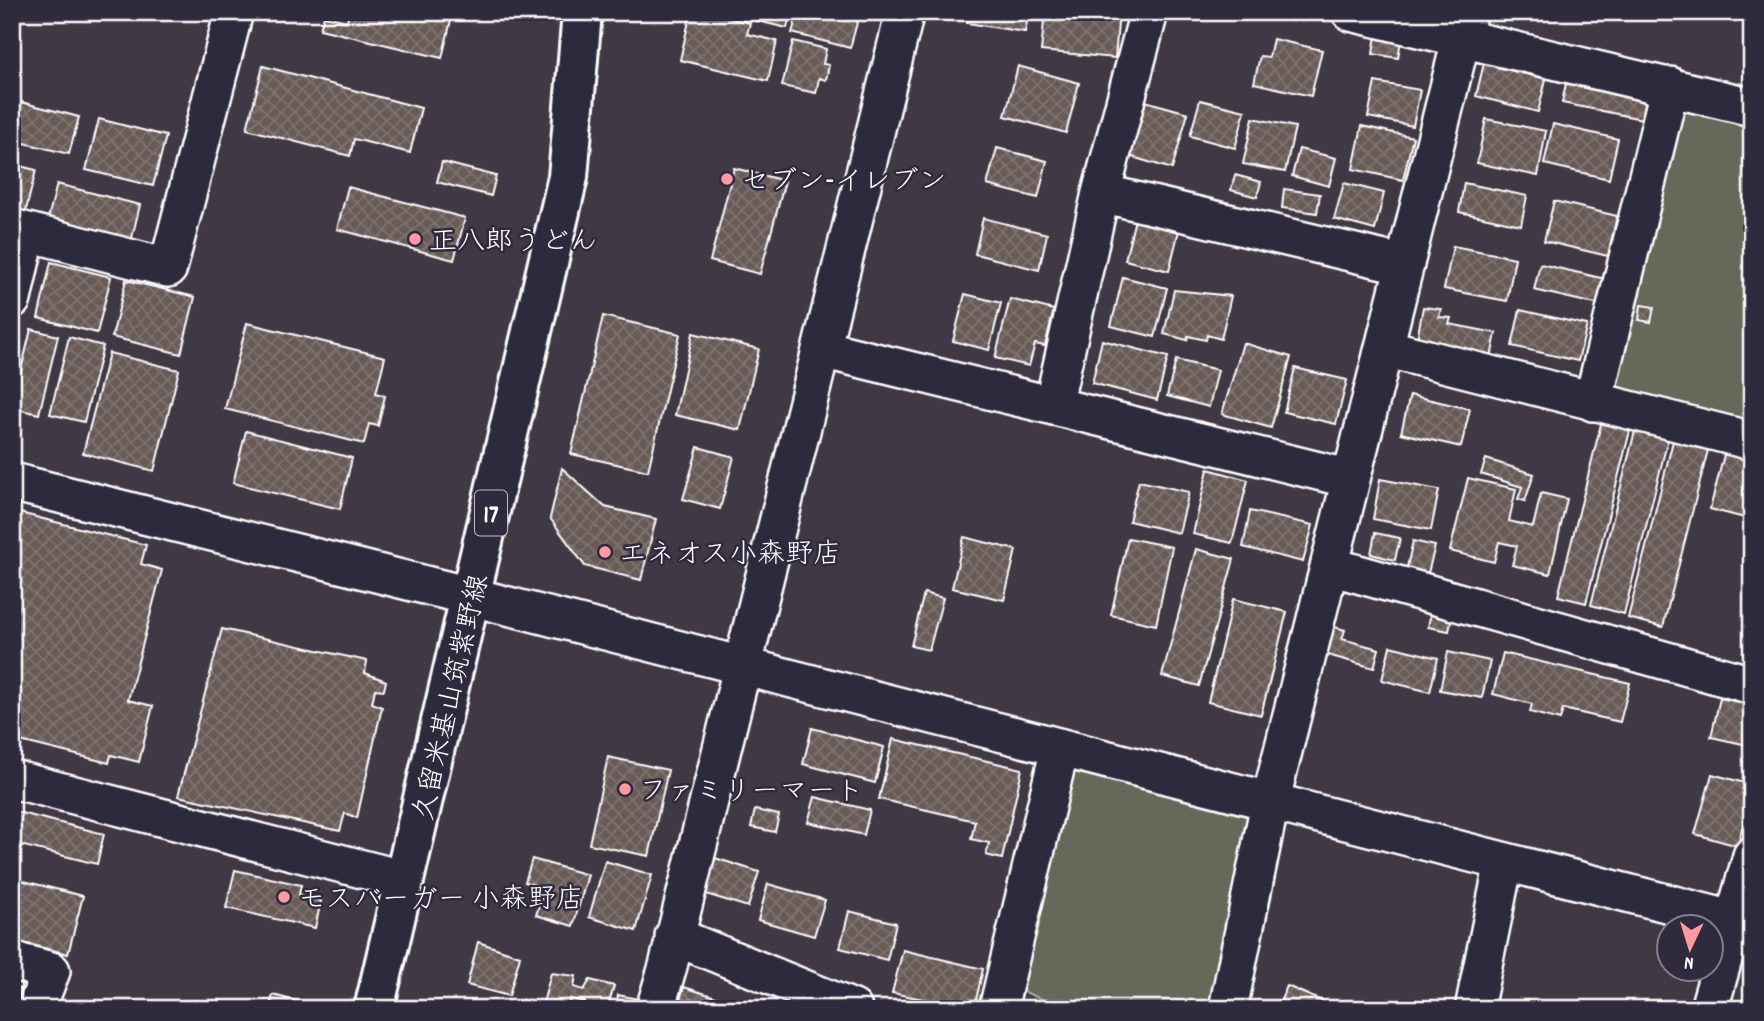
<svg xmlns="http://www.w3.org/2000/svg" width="1764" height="1021" font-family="Dekko,'Klee One',sans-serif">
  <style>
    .green { fill: #66685a; stroke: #b2b4ac; stroke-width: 2 }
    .building { fill: url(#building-cross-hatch); stroke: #fff; stroke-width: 2 }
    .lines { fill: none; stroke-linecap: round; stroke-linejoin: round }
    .minor-casing { stroke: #fff; stroke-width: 42 }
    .major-casing { stroke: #fff; stroke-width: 44 }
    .minor { stroke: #2f2a3d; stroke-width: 37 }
    .major { stroke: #2f2a3d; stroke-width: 38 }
    .poi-dot { fill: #ff9aa2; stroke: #2f2a3d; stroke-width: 2.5 }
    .labels { text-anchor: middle; stroke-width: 5; stroke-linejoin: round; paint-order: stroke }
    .shield { fill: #2f2a3d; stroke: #c1bfc5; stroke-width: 2 }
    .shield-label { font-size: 26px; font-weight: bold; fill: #fff }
    .poi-label { font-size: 28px; fill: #fff; stroke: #2f2a3d; text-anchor: start }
    .street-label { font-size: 28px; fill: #fff; stroke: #2f2a3d }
  </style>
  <defs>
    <pattern id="building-cross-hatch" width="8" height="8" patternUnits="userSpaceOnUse" patternTransform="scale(1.75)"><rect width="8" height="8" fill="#685a57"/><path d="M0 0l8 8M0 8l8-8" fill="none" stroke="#7f7370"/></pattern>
  </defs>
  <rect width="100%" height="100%" fill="#403845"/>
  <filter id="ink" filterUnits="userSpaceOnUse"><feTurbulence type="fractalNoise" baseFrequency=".0143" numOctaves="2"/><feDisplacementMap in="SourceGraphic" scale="14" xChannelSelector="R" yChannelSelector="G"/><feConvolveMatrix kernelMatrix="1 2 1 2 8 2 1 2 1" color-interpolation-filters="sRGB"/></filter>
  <g filter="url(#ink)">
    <path class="green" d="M1673,102L1752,120V434L1603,397Z
      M1067,761L1260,811L1214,1009H1064L1013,987Z"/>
    <path class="building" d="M349,12H453L442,58L320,29L324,16L347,21Z
      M691,12H706L750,23L747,34L777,41L768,81L680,60Z
      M720,12H791L787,28Z
      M798,12H860L850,48L792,33Z
      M969,12H1029L1025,32L967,23Z
      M1045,12H1119L1115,58L1041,51Z
      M1377,29L1402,33L1398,58L1373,54Z
      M1273,39L1322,50L1311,96L1254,83L1260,56L1269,57Z
      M793,41L826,49L823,64L829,65L826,80L819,78L816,93L782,86Z
      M1484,63L1546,79L1538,112L1476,96Z
      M263,66L421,108L410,153L354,139L350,156L247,129Z
      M1018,66L1079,83L1066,133L1005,116Z
      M1567,78L1647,95L1642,119L1562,103Z
      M1375,82L1420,90L1413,126L1368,117Z
      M1200,100L1245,111L1235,148L1190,136Z
      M1145,101L1188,113L1172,169L1129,156Z
      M21,102L79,117L69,154L12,140Z
      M1253,118L1295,127L1285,172L1243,164Z
      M99,119L166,136L153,186L86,170Z
      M1486,119L1546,131L1538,176L1477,163Z
      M1553,124L1618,139L1609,179L1544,164Z
      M1362,126L1413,137L1403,180L1353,169Z
      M997,148L1047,161L1038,198L987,185Z
      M1299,149L1336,158L1329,186L1292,176Z
      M442,162L496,176L491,196L437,182Z
      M12,164L36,170L24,218L12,215Z
      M734,168L785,181L760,274L710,261Z
      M1235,175L1261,182L1257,197L1231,190Z
      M1344,183L1384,193L1375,230L1334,219Z
      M1464,183L1527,196L1521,225L1459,212Z
      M57,184L140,205L129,250L45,230Z
      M348,187L465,218L454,260L337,229Z
      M1284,189L1320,194L1317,213L1282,208Z
      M1554,201L1617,216L1608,256L1544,241Z
      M1137,211L1181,222L1169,271L1125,260Z
      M983,218L1047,234L1039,270L975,254Z
      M1453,246L1515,258L1507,301L1444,289Z
      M51,262L111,277L97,333L38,318Z
      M1540,264L1610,280L1604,306L1534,290Z
      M1123,277L1167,288L1155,337L1111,326Z
      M126,280L195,297L181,354L112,337Z
      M1174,290L1231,296L1221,339L1207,335L1206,340L1188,336L1187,340L1164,334Z
      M965,294L1001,303L989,350L953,341Z
      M1010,299L1054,310L1045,346L1035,344L1029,366L995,358Z
      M1641,305L1654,307L1651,322L1639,320Z
      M1423,307L1441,309L1439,317L1451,318L1449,324L1496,333L1490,363L1417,339Z
      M1520,310L1587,325L1578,361L1512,346Z
      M603,316L680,334L648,471L571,454Z
      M247,323L385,357L376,393L385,396L378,426L369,424L364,444L225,409Z
      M31,329L58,336L39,414L12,408Z
      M693,333L759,349L740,430L675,415Z
      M69,337L103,346L84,422L50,414Z
      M1102,340L1168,357L1157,400L1092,383Z
      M1243,343L1291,357L1271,428L1222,414Z
      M109,353L179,370L154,471L83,453Z
      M1176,360L1218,370L1209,407L1167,396Z
      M1295,368L1347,380L1336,424L1284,412Z
      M1410,395L1470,409L1461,447L1401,433Z
      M1603,416L1632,423L1586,603L1558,596Z
      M1636,427L1669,435L1624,614L1591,605Z
      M246,431L352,458L340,509L233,483Z
      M1675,433L1710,442L1663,627L1628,618Z
      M698,447L734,457L720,509L683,499Z
      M1726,447L1752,454V520L1710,509Z
      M1486,459L1534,474L1525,501L1518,499L1522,487L1481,474Z
      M562,468L605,507L656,519L641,580L585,566L550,518Z
      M1208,469L1248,480L1232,543L1193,534Z
      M1468,478L1516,489L1509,521L1533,527L1541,493L1567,499L1550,574L1512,565L1517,546L1499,542L1494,562L1450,551Z
      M1380,479L1439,490L1431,530L1373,519Z
      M1139,481L1189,492L1179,533L1129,521Z
      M12,511L146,545L141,564L162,570L128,700L153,706L139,762L111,755L109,763L12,739Z
      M1250,511L1313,525L1303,562L1243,547Z
      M1375,533L1400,538L1395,560L1371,554Z
      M964,537L1016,550L1004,600L952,588Z
      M1128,538L1172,547L1156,625L1111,615Z
      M1413,541L1435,546L1428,573L1407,567Z
      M1196,549L1234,559L1199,686L1162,676Z
      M924,593L943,598L929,650L911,646Z
      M1233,599L1287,612L1261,715L1208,702Z
      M1432,607L1453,612L1449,631L1428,627Z
      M1331,626L1345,630L1342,639L1379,649L1374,668L1324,654Z
      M222,629L367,661L365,673L386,681L384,690L375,689L372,703L382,707L357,818L345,813L340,831L178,796Z
      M1390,646L1438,658L1430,692L1382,680Z
      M1448,652L1490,661L1482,698L1440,690Z
      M1503,653L1630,683L1620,722L1563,709L1560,720L1530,712L1532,704L1493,694Z
      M1720,698L1752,705V746L1711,737Z
      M812,728L884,747L875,783L803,764Z
      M893,739L1022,769L1002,859L986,855L989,843L971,839L975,821L879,799Z
      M608,757L668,770L649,856L589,844Z
      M1712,774L1752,785L1738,846L1695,834Z
      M815,797L870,810L864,835L808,822Z
      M755,810L779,815L775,832L751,827Z
      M13,811L104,834L97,864L12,843Z
      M715,858L759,872L748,907L703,893Z
      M532,859L588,875L573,926L536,915L545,888L525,882Z
      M605,861L652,875L636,931L589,917Z
      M235,870L301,885L299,895L321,901L315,928L226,908Z
      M12,878L83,896L68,954L12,940Z
      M768,884L825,900L814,936L758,920Z
      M849,911L896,923L887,960L840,948Z
      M478,942L520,956L509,996L467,985Z
      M903,950L983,969L974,1009L892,993Z
      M551,973L576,976L574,987L584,990L590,980L614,986L607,1009H585V1002L570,999L568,1009L542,1007Z
      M1287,986L1340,1009H1277Z
      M12,987L21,989L16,1009H12Z
      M684,987L725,1000L722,1009H677Z
      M273,995L307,1004L306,1009H269Z
      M618,995L638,999L635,1009H616Z
      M1368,1004L1387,1009H1366Z"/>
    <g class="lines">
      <defs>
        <path id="minor" d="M1351,12L1752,107
          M1101,193L1405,265
          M12,228L168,268L234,12
          M12,299L27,232
          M1384,348L1752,441
          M822,349L1351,479
          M1593,402L1670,86
          M1053,406L1101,193L1149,12
          M12,482L473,597L1752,925
          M1330,566L1752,685
          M12,779L405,880
          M674,936L853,1009
          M12,961L51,971L36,1009
          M655,1009L668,966L905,12
          M998,1009L1060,748
          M1228,1009L1270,803L1468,12
          M1474,1009L1504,862
          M1709,1009L1752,856"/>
        <path id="major" d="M374,1009L568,177L582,12"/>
      </defs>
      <use href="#minor" class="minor-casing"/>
      <use href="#major" class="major-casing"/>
      <use href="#minor" class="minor"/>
      <use href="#major" class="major"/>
    </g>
  </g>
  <g class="poi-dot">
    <circle cx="727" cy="179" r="7"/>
    <circle cx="415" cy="239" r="7"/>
    <circle cx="605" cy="552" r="7"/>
    <circle cx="625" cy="789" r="7"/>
    <circle cx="284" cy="897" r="7"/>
  </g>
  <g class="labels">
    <rect class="shield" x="475" y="490.5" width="32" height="45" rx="5"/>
    <g class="shield-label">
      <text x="491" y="522">17</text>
    </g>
    <g class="poi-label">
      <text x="741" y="189">セブン-イレブン</text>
      <text x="429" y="249">正八郎うどん</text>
      <text x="619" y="562">エネオス小森野店</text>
      <text x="639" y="799">ファミリーマート</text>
      <text x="298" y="907">モスバーガー 小森野店</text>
    </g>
    <g class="street-label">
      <text transform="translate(449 697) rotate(-77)" y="10">久留米基山筑紫野線</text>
    </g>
  </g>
  <rect width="1764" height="1021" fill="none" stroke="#2f2a3d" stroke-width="42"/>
  <rect x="21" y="21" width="1722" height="979" fill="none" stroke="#fff" stroke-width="2.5" filter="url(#ink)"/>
  <g transform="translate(1690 948) rotate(184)"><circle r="33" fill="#2f2a3d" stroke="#827f8b" stroke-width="2"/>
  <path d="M0-5L12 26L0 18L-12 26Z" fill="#ff9aa2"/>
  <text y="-10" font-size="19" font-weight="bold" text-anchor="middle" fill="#ffffff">N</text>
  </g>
</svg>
